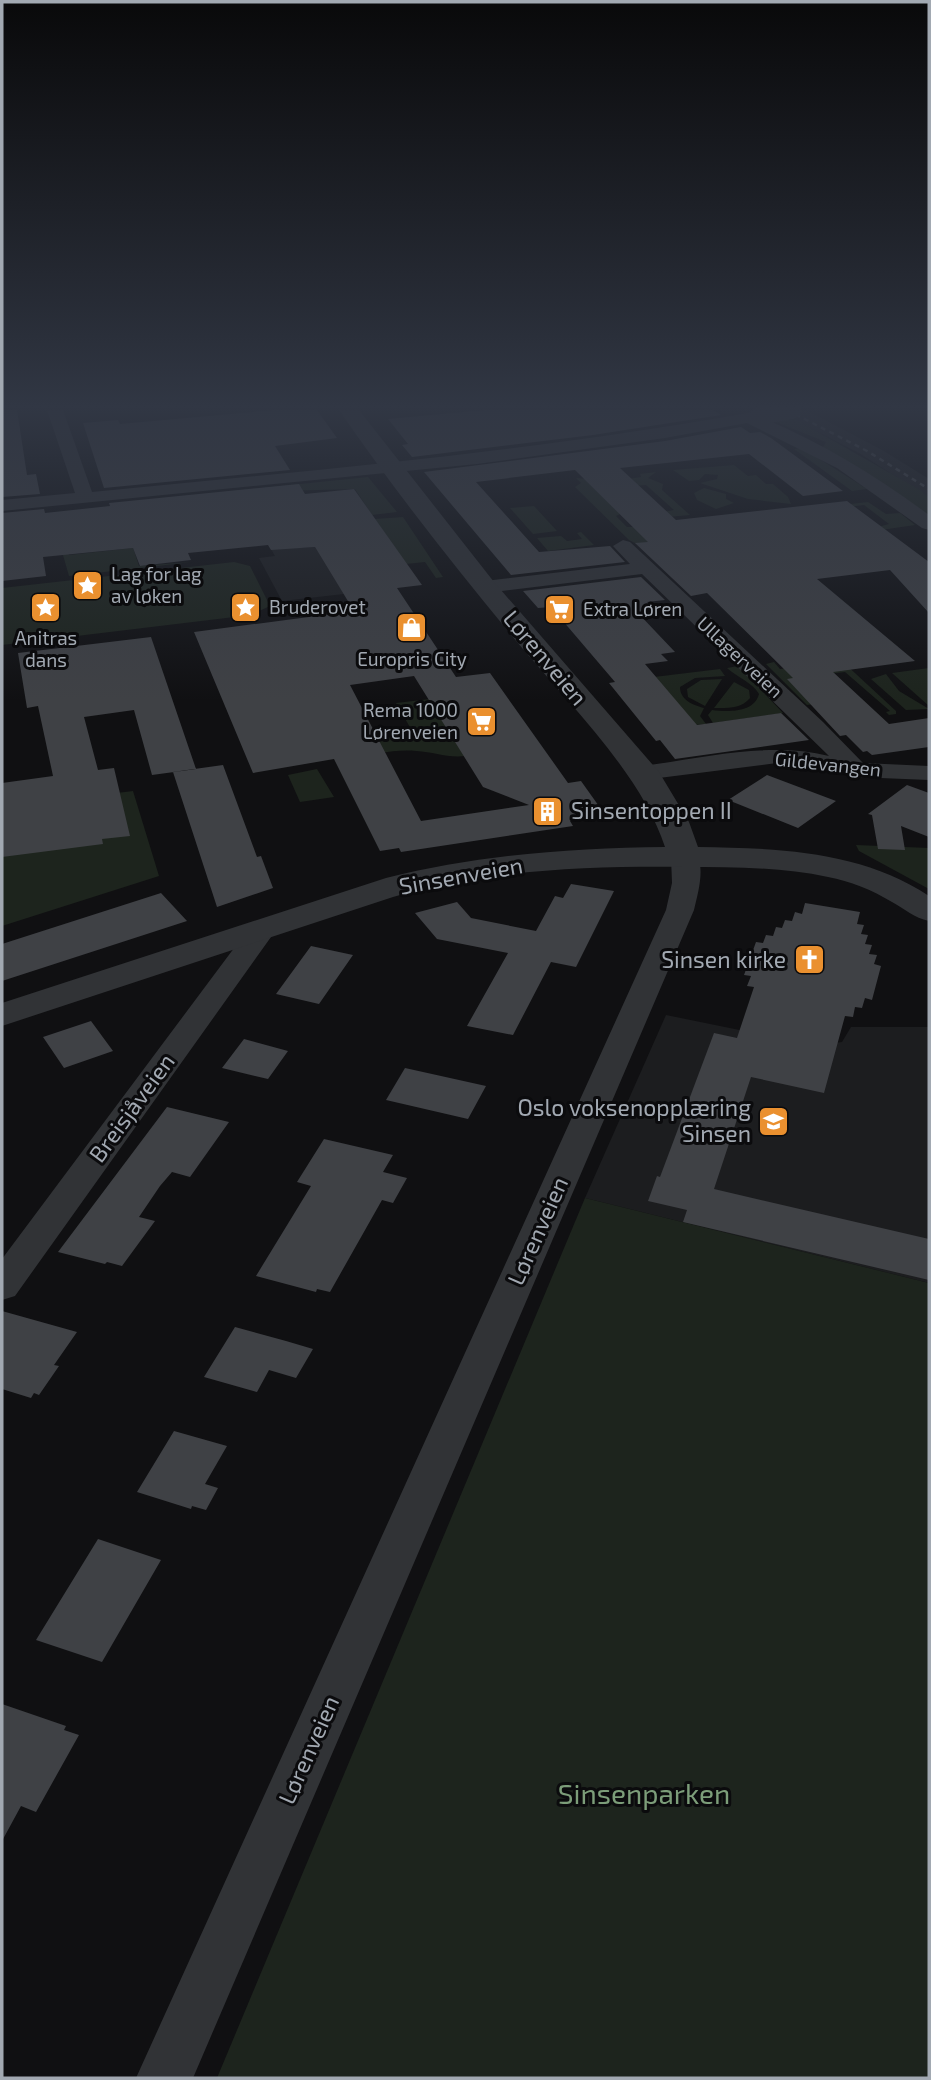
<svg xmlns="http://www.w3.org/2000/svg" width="931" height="2080" font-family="'Exo 2',sans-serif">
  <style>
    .built { fill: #1c1d1f }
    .green { fill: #1d241d }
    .building { fill: #3f4145; fill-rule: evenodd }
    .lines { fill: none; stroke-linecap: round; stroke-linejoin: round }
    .minor { fill: #313336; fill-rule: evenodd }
    .tertiary { fill: #313336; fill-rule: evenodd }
    .rail { stroke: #484b4f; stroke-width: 2.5; stroke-dasharray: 5 4.5; stroke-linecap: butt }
    .minor-bridge { stroke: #313336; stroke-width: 18 }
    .labels { text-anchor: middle; stroke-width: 6; stroke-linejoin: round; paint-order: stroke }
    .far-poi-label { font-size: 19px; fill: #a2a9b2; stroke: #0b0b0d; text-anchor: start }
    .far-street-label { font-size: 19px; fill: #a2a9b2; stroke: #0b0b0d }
    .street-label { font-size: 23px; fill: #a2a9b2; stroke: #0b0b0d }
    .poi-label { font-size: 23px; fill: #a2a9b2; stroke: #0b0b0d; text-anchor: end }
    .near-park-label { font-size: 28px; fill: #7c9d79; stroke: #0b0b0d }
  </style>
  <rect width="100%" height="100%" fill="#101012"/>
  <path class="built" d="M775,410H806L884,451L929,479V498L859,453Z
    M294,535L302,548L315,547L344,594L282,601L259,558L275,556L265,539Z
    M666,1015L799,1042L827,1044L842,1042L851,1027H929V1283L585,1198Z"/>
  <path class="green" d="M793,418L920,490L929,498V518L900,495L823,447L826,442L768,419Z
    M802,448L867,489L852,491L794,449Z
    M734,465L748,476L756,475L766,484H773L788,497L791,504L748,499L700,483L717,479L718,475L705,474L699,480L689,481L673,470Z
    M656,472L648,478L663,484L662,490L690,515L668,517L647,515L674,510L646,485L618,487L620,514L616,516L627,527H634L666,559L629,540L575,487L581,483L576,478L614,481L641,477L640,474Z
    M368,477L397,512L372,515L355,489L213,493Z
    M704,488L726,494V499L734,503L716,509L697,500L694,493Z
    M868,502L886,514L900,513L915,525L881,530L878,527L889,524L864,505L818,511L806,509Z
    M534,506L557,531L533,534L510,508Z
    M403,517L443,577L436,578L425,562L406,564L375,519Z
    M581,532L594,545L548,551L537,538L561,536L567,541L582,539L577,533Z
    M57,534L64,538L69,555L133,548L139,566L192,562L69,576Z
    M234,562L250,566L270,606L251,615L2,645V588Z
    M842,661L896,711V714L889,715L886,712L890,711L845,672L827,674L814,704L807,705L766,664L774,662L780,669Z
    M738,666L783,713L713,723L708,715L712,710C728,712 754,713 759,694C752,682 738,678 727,668Z
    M929,668V706L892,673Z
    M720,669L725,676L695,678L680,687C680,700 693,705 704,708L700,716L706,724L695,725L654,677Z
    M886,674L899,691L929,709L906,710L871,679Z
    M722,679L705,706L688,697L687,689L701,680Z
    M734,682L749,690L750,698C741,709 728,708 714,708Z
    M430,699L466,756C446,758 435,752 416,751C394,749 372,755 350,759L338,738L376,733L398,739L415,736L396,703Z
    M317,769L334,797L300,802L288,775Z
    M133,791L159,876L2,926V807Z
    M856,845L929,848V889L859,851Z
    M585,1198L929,1283V2078H217Z"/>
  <path class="building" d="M2,410H17L27,475L36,474L40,494L2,497Z
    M274,410H317L337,438L275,446L290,470L104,488L83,423L118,420L120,424Z
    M485,410H713L721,415L593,435L412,457L402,445L408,444L388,419Z
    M741,427L750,433L760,432L771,438L843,491L803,496L749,454L620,468L676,520L847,501L929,562V613L890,570L817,579L915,661L833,672L889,724L929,718V747L872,755L867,751L863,752L846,735L840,736L787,679L793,678L707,593L691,596L635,543L648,542L575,470L476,482L539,552L610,546L625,562L511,575L424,472L665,441Z
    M299,484L305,494L354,489L422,585L397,588L456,677L490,673L568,783L581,781L606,816L570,821L573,826L401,852L399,848L380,851L334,759L253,773L194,632L354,611L315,547L271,550L268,545L188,553L191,560L140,566L133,548L43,557L46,576L2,581V513L44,509L45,513L110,506L109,503ZM414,676L483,787L529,805L421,821L350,685Z
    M641,577L665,600L647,602L656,611L637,612L675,652L661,654L668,661L645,664L697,725L781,713L809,740L675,759L660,740L656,741L609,683L615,682L551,607L538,608L523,591Z
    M151,637L196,769L152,775L134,710L84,717L98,770L114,768L130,836L102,839L103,844L2,857V783L53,776L38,706L27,708L18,653Z
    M223,765L257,857L261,856L273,888L217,907L173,772Z
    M767,775L836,801L798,828L728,800Z
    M907,785L929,793V837L901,826L905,850L878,849L872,815L868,814Z
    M571,884L614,891L576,967L551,962L513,1035L467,1026L508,953L437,939L415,913L457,902L471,918L536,931L555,896L563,898Z
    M161,893L187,921L2,981V944Z
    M805,903L860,912L857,924L864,925L861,934L868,935L865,944L872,945L869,954L877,955L874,964L881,966L872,1000L865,998L862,1008L855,1007L853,1017L845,1016L824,1093L751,1077L714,1189L929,1239V1280L683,1222L687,1210L648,1201L657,1176L660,1177L714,1033L737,1038L754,987L747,986L751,976L744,975L756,942L763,943L766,935L773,936L776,927L782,928L785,920L792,921L795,912L802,914Z
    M311,946L353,955L319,1004L276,994Z
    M91,1021L113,1051L64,1068L43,1037Z
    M244,1039L288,1051L268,1079L222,1068Z
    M405,1068L486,1086L468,1119L386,1100Z
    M167,1107L229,1122L190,1177L172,1172L160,1186L139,1217L155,1221L122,1266L107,1262L105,1264L58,1252Z
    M324,1139L393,1155L383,1172L407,1178L393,1203L382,1200L330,1292L317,1289L316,1292L256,1276L311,1186L297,1182Z
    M2,1311L77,1332L54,1365L59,1366L39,1395L34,1393L31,1398L2,1389Z
    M235,1327L286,1341L313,1349L296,1378L269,1370L257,1392L204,1377Z
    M174,1431L227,1446L205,1484L218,1488L206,1510L192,1506L191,1509L137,1492Z
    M98,1539L161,1560L102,1662L36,1640Z
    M2,1704L66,1726L64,1730L79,1735L36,1812L21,1806L2,1841Z"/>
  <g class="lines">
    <path class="minor" d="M47,410H63L92,492C316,470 538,451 759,411L765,413L767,416L765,419C824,444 878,477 929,515V530L922,528L837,468L747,423L665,438L477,464L2,511V500L75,493Z
      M623,540L630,542L823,722L863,763L929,766V780L856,777L804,764L777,763L643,780L634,778L631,773L634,768L643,766C704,758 769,741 829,756L642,574L485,593L478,591L475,587L478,583L485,581L630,564L613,546Z
      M685,849L695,851C706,867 698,892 694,910L193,2078H136L666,910L672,883L671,857L675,851Z
      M262,921L272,924L276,930L15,1296L2,1300V1259L252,924Z"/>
    <path class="tertiary" d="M339,410H359L494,582L659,772L689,822L698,847C777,848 862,851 929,896V921C914,918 905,909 892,902C872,890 850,881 828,877C781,867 732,867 684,867C588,866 486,870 393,897L2,1026V1003L386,878C477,855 571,848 665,847C641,773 567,702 517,642C455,567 394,490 339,410Z"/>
    <path class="rail" d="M787,410L867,451L929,489"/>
    <path class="minor-bridge" d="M759,416L792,410"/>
  </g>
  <linearGradient id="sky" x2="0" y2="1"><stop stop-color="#09090a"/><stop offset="0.58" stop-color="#313744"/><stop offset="1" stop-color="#313744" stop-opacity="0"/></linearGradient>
  <rect width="931" height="701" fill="url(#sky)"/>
  <defs>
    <symbol id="sight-square" viewBox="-11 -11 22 22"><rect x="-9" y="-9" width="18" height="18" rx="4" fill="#ea902f" stroke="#0b0b0d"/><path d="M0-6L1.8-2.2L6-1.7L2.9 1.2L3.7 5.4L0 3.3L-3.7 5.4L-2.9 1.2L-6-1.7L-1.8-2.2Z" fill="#fff"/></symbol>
    <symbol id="supermarket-square" viewBox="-11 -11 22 22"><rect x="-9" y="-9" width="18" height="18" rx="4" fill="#ea902f" stroke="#0b0b0d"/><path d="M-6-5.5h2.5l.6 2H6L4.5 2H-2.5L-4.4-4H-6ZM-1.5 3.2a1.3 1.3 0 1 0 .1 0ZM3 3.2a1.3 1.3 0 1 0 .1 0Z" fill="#fff"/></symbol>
    <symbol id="shop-square" viewBox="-11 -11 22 22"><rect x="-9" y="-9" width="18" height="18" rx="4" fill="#ea902f" stroke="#0b0b0d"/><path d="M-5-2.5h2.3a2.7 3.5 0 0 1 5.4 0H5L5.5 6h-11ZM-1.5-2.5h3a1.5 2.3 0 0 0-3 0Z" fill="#fff"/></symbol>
    <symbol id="building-square" viewBox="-11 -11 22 22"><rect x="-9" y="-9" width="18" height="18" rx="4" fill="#ea902f" stroke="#0b0b0d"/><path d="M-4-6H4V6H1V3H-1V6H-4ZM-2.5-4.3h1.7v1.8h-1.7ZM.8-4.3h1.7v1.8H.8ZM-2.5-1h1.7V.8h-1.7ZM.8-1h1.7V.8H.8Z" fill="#fff"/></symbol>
    <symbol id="church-square" viewBox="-11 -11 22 22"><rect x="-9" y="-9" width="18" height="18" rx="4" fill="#ea902f" stroke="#0b0b0d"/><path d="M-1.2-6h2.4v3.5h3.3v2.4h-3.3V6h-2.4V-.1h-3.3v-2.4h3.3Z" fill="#fff"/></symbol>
    <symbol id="school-square" viewBox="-11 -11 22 22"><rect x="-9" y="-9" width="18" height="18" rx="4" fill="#ea902f" stroke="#0b0b0d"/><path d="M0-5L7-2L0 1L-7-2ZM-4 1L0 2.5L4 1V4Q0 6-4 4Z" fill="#fff"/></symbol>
  </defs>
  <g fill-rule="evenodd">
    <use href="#sight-square" x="70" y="568" width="35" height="35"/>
    <use href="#sight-square" x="28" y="590" width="35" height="35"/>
    <use href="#sight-square" x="228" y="590" width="35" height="35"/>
    <use href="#supermarket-square" x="542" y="592" width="35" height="35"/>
    <use href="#shop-square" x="394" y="610" width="35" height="35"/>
    <use href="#supermarket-square" x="464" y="704" width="35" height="35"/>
    <use href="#building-square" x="530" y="794" width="35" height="35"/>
    <use href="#church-square" x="792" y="942" width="35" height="35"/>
    <use href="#school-square" x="756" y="1104" width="35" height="35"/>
  </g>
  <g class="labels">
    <g class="far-poi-label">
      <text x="111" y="581">Lag for lag<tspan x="111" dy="22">av løken</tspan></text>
      <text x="269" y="614">Bruderovet</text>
      <text x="583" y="616">Extra Løren</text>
      <text x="46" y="645" text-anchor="middle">Anitras<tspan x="46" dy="22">dans</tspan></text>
      <text x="412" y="666" text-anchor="middle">Europris City</text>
      <text x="458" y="717" text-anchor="end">Rema 1000<tspan x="458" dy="22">Lørenveien</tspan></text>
    </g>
    <g class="far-street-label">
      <text transform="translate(740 657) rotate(43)" y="7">Ullagerveien</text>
      <text transform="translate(828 764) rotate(6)" y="7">Gildevangen</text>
    </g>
    <g class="street-label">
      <text transform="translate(545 658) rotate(50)" y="8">Lørenveien</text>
      <text transform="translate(461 876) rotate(-10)" y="8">Sinsenveien</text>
      <text transform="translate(132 1108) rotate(-54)" y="8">Breisjåveien</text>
      <text transform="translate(538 1231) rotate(-66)" y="8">Lørenveien</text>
      <text transform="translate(309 1750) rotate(-66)" y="8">Lørenveien</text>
    </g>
    <g class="poi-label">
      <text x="571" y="819" text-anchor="start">Sinsentoppen II</text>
      <text x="786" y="968">Sinsen kirke</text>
      <text x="751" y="1116">Oslo voksenopplæring<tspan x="751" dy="26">Sinsen</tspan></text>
    </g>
    <g class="near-park-label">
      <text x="644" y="1804">Sinsenparken</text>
    </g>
  </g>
  <rect width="931" height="2080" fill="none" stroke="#a2a9b2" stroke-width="7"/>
</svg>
